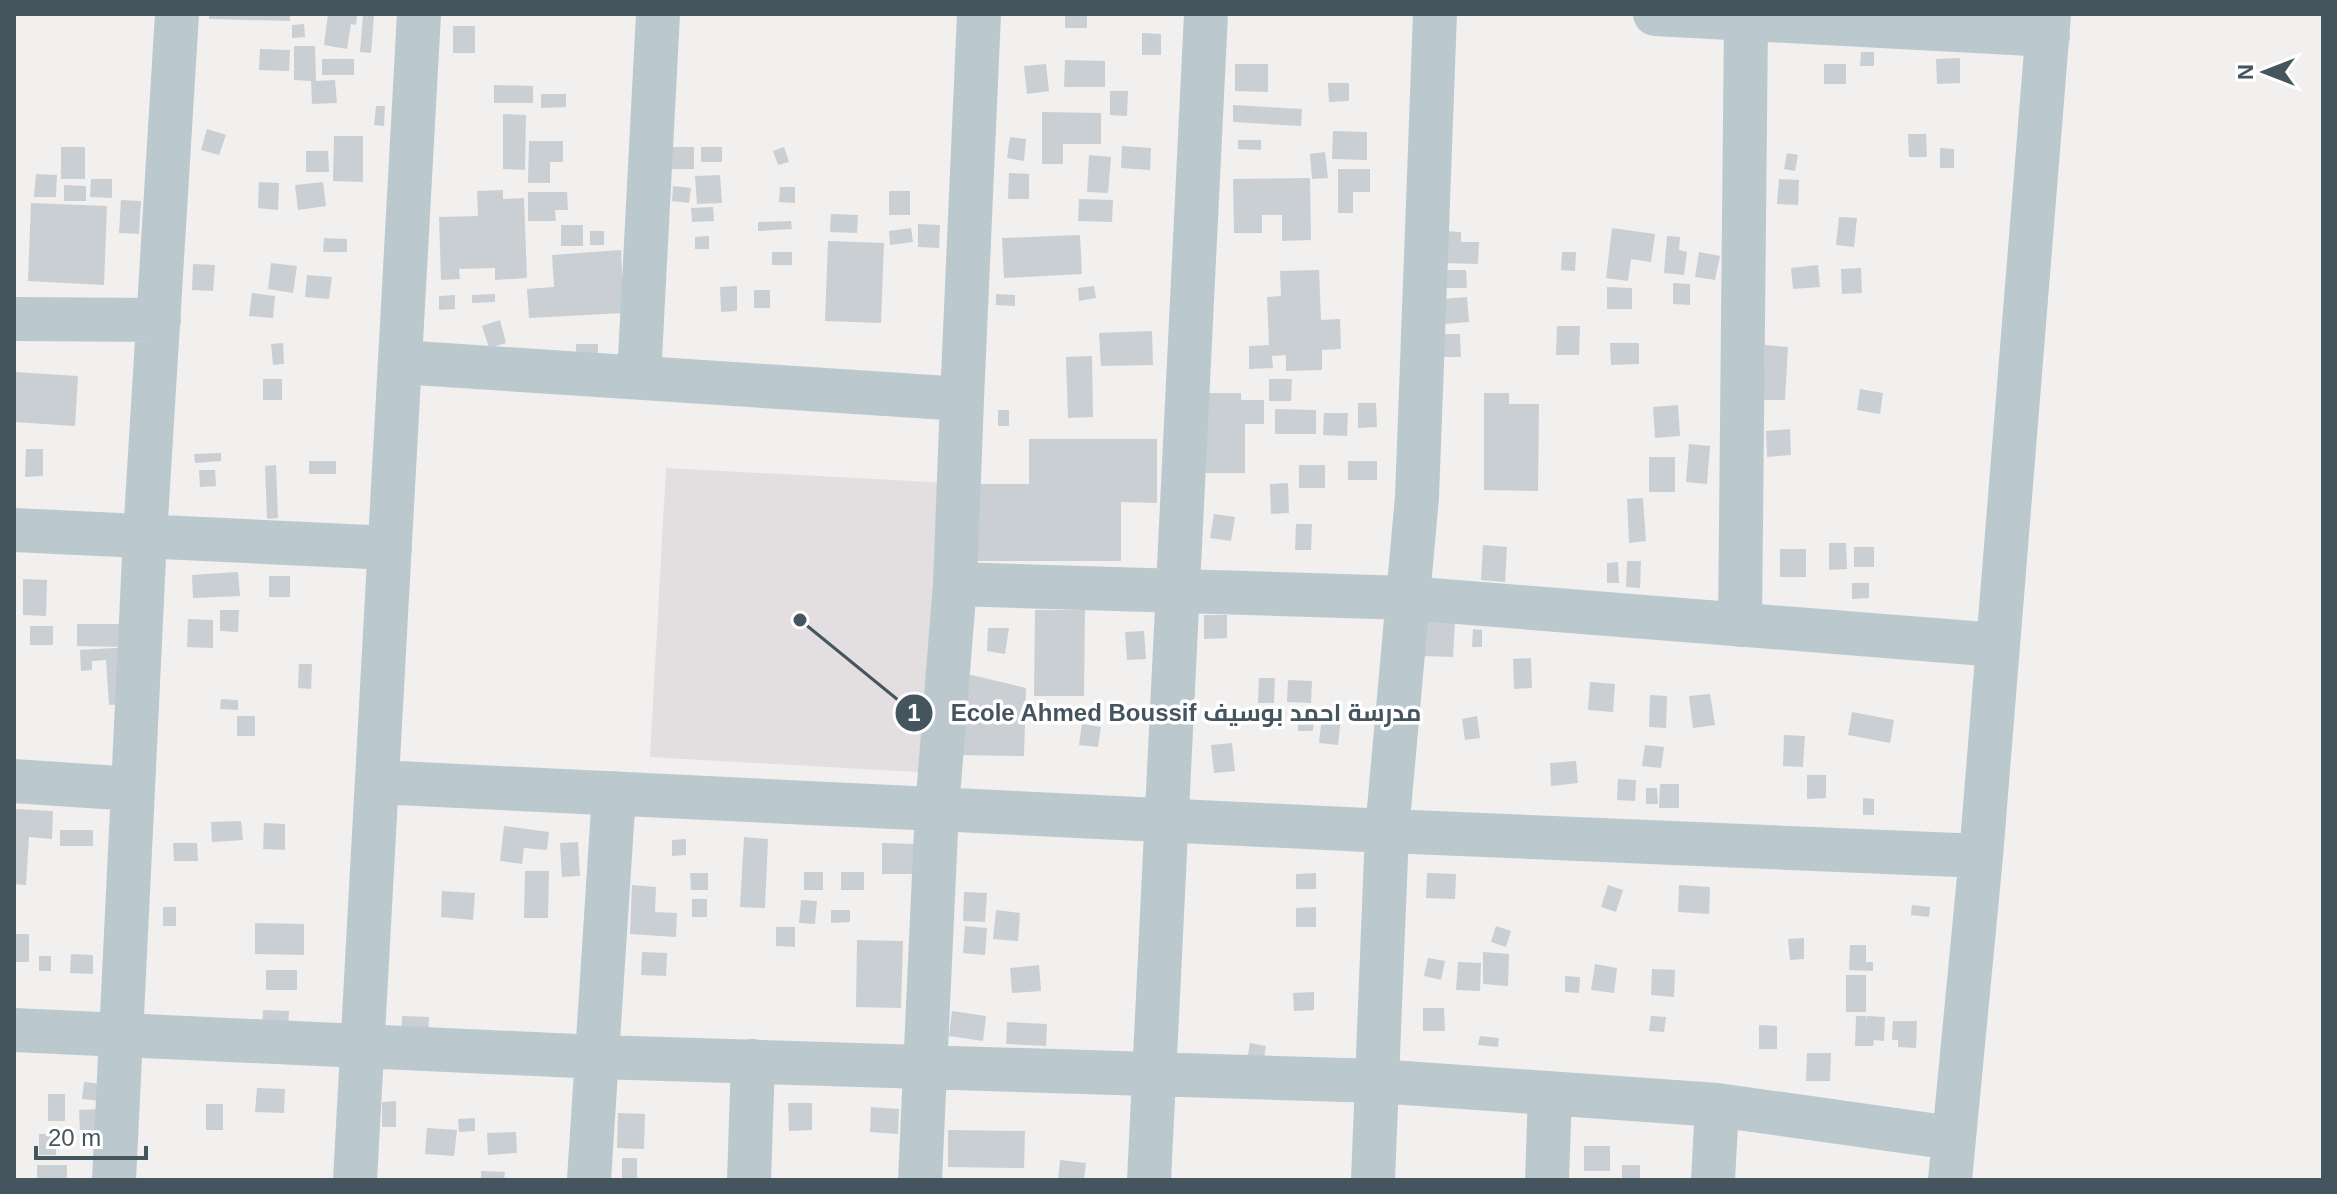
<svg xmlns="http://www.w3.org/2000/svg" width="2337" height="1194" font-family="Arial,Cairo,sans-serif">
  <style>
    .education { fill: #e3dfe1 }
    .building { fill: #cacfd4 }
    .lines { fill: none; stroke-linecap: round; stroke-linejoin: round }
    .minor { stroke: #bbc9cf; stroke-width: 44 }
    .leader { fill: none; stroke: #45555e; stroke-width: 3 }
    .callout-dot { fill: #45555e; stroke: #fff; stroke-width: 3 }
    .mark-label { font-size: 24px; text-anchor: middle; font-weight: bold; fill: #fff }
    .callout-label { font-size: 24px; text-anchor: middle; font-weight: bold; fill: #45555e; stroke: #fff; stroke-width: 7; stroke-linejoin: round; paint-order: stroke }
  </style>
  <rect width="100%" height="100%" fill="#f2efef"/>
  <path class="education" d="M666,468L950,483L934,773L650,757Z"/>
  <path class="building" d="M209,14H290V21L209,19Z
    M328,14H357L356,25L351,24L347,49L324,45Z
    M1065,14H1087V28H1065Z
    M363,15L374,16L371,53L360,52Z
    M304,24L305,37L292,38V25Z
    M453,26H475V53H453Z
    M1142,33L1161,34V55H1142Z
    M294,46H315L316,81L335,80L337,103L312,104L311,81L294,80Z
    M260,49L290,50L289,71L259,70Z
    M1861,52H1874V66H1860Z
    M1960,58V83L1937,84L1936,59Z
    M322,59H354V75H322Z
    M1065,60L1105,61V87H1064Z
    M1046,64L1049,91L1027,94L1024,66Z
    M1235,64H1268V92L1235,91Z
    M1824,64H1846V84H1824Z
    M1328,83H1349V101L1329,102Z
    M494,85L533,86V103H494Z
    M1110,91H1128L1127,116L1110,115Z
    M541,94H566V107L541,108Z
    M1233,105L1302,109L1301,126L1233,122Z
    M376,106H385L384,126L374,125Z
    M1042,112L1101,113V144H1063V164H1042Z
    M503,114L526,115L525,170L503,169Z
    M207,129L226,135L219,155L201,150Z
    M1333,131L1367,132V160L1332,159Z
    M1908,134H1926L1927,157H1909Z
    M334,136H363V182L333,181Z
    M1010,137L1026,139L1024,161L1007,158Z
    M1238,140H1261V150L1238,149Z
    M529,141H563V162H550V183H528Z
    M1122,146L1151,148L1150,170L1121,168Z
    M61,147H85V179H61Z
    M667,147H694V169H667Z
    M701,147H722V162H701Z
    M784,147L789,162L778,165L773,151Z
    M1940,148L1954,149V168H1940Z
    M306,151H328L329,172H306Z
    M1325,152L1328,178L1312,179L1310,154Z
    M1787,153L1798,155L1795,171L1784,169Z
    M1089,155L1111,157L1108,193L1087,192Z
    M1338,169H1370V192H1353V213H1338Z
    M1009,173L1029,174V199H1008Z
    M36,174L57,175L56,197H34Z
    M720,175L722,203L697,204L695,176Z
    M1310,178L1311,240L1282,241V215H1262V233H1234L1233,179Z
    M91,179H112V198L90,197Z
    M1779,179L1799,180L1798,205L1777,204Z
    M259,182L279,183L278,210L258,208Z
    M323,182L326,206L298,210L295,185Z
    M64,185L86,186V201H64Z
    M673,186L691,188L689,203L672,201Z
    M780,187H795V203L779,202Z
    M503,190V199L524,198L527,278L495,280V268L459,269L460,279L441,280L439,217L478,216L477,191Z
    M889,191H910V215H889Z
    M528,192H567L568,210H555L556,221H528Z
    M1079,199L1113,200L1112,222L1078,221Z
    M121,200L141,201L139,234L119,233Z
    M31,203L107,206L104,285L28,281Z
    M713,207L714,221L692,222L691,208Z
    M831,214L858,215L857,233L830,232Z
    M1839,217L1857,218L1854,247L1836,245Z
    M791,221L792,229L758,231V222Z
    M918,224L940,225L939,248L918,247Z
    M561,225H583V246H561Z
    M911,228L913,242L890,245L889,231Z
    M1612,228L1655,234L1651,262L1631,259L1628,281L1606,278Z
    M590,231H604V245H590Z
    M1444,231L1461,232V242H1479L1478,264L1442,263Z
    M1080,235L1082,274L1004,278L1002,238Z
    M709,236V249H695V237Z
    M1667,236L1680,237L1679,250L1687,252L1684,275L1664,273Z
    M324,238L347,239V252H323Z
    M828,241L884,243L881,323L825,321Z
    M621,250L624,313L529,318L527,289L554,287L552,255Z
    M772,252H792V265H772Z
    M1562,252H1576L1575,271L1561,270Z
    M1699,252L1720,256L1715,280L1695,277Z
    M271,263L297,266L293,293L268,289Z
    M193,264L215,265L213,291L192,290Z
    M1818,265L1820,287L1793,289L1791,268Z
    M1861,268L1862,293L1842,294L1841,269Z
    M1319,270L1321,320L1340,319L1341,349L1322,350V370L1286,371V355L1272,356L1273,368L1249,369V346L1269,345L1267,297L1281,296L1280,271Z
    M1441,270H1466L1467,288H1441Z
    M307,275L332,277L329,299L305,297Z
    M1673,283L1690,284V305L1673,304Z
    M737,286V311L721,312L720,287Z
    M1094,286L1096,298L1079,301L1078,288Z
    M1607,287L1632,288V309H1607Z
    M754,290H770V308H754Z
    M252,293L275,296L273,318L249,316Z
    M495,294V302L472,303V295Z
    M996,294L1015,295V306L996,305Z
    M455,295V309L439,310V296Z
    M1467,297L1469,322L1444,324L1442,299Z
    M500,320L506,343L489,348L482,326Z
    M1557,326H1580L1579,355H1556Z
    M1152,331L1153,365L1101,366L1099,333Z
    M1440,334H1460L1461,357H1441Z
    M283,343L284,364L273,365L271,344Z
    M1610,343H1639V364L1611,365Z
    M576,344H598V357H576Z
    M1765,345L1788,347L1785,400H1763Z
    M1092,356L1093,417L1068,418L1066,357Z
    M14,372L78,376L75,426L14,422Z
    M263,379H282V400H263Z
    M1269,379H1292L1291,401H1269Z
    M1860,389L1883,393L1880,414L1857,410Z
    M1202,393H1241V400H1264V424H1245V473H1202Z
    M1484,393H1509V404H1539L1538,491L1484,490Z
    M1358,403H1376L1377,427L1358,428Z
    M1678,405L1680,436L1655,438L1653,407Z
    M1275,409L1316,410V434H1275Z
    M998,410H1009V426H998Z
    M1324,413H1348L1347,436L1323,435Z
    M1790,429L1791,455L1767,457L1766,431Z
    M1029,439H1157V503L1121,502V561H974V484H1029Z
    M1689,444L1710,446L1707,484L1686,482Z
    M26,449H43V476L25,477Z
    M221,453V461L195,463L194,454Z
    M1649,457H1675V492H1649Z
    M309,461H336V474H309Z
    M1348,461H1377V480H1348Z
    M276,465L278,518L267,519L265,466Z
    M1299,465H1325V488H1299Z
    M199,470H215L216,486L200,487Z
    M1288,483L1289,513L1271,514L1270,484Z
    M1643,498L1646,541L1629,543L1627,499Z
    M1214,514L1235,517L1231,541L1210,538Z
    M1296,524H1312L1311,550H1295Z
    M1829,543H1846L1847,569L1829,570Z
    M1483,545L1507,547L1505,582L1481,580Z
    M1854,547H1874V567H1854Z
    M1780,549H1806V577H1780Z
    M1627,561H1641L1640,588L1626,587Z
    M1618,562L1619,583H1607V563Z
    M238,572L240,596L193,598L192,575Z
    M269,576H290V597H269Z
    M23,579L47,580L46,616L23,615Z
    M1852,583H1869V598L1852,599Z
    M220,610H239L238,632L220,631Z
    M1035,610H1085L1084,696H1034Z
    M1204,615H1227V638L1204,639Z
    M188,619L213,620V648L187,647Z
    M1425,620L1455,622L1453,657L1424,656Z
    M77,624H125V647L77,646Z
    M30,626H53V645H30Z
    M988,628H1009L1005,654L987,651Z
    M1473,629L1482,630V647H1472Z
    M1144,631L1146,659L1127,660L1125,632Z
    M132,647L135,703L109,705L106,660L92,661V670L81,671L80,650Z
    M1531,658L1532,688L1514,689L1513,659Z
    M299,664H312L311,689L298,688Z
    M967,674L1026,688L1024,756L958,755Z
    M1259,678H1275L1274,703H1258Z
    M1288,680L1312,681L1311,703L1287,702Z
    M1590,682L1615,684L1613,712L1588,710Z
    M1710,694L1715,725L1693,728L1689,696Z
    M1650,695L1667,696L1666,728L1649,727Z
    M221,699L238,700V710L220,709Z
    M1852,712L1894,720L1890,743L1848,735Z
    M1298,714H1314L1313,731H1298Z
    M237,716H255V736H237Z
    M1322,716L1341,718L1338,745L1319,743Z
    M1477,716L1480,738L1465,740L1462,719Z
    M1082,724L1101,727L1098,747L1079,745Z
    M1784,735L1805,736L1803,767L1783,766Z
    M1232,743L1235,771L1214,773L1211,745Z
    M1645,745L1664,747L1661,768L1642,766Z
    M1576,761L1578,783L1551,786L1550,763Z
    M1807,775H1826V798L1807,799Z
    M1618,779L1636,780L1635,801L1617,800Z
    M1660,784H1679V808H1659Z
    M1646,788H1657L1658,804H1646Z
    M1863,798L1874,799V815H1863Z
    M14,809L53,811L52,839L29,837L26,885L14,884Z
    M241,821L243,840L212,842L211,822Z
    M264,823L285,824V850L263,849Z
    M504,826L549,832L547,850L524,848L522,864L500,861Z
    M60,830H93V846H60Z
    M744,837L768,839L765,908L740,907Z
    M686,839V855L672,856V840Z
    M578,842L580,876L562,877L560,843Z
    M173,843H197L198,861H174Z
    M882,843L914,844L913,874H882Z
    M525,871H549L548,918H524Z
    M804,872H823V890H804Z
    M841,872H864V890H841Z
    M690,873H708V890H691Z
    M1316,873V889H1296V874Z
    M1427,873L1456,874L1455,899L1426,898Z
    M632,885L656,887L655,912L677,913L676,937L630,934Z
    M1608,885L1623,890L1616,912L1601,907Z
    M1679,885L1710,887L1709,914L1678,912Z
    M442,891L475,893L473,920L441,917Z
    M964,892L987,893L985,922L963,921Z
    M692,899H707V917H692Z
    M801,900L817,901L815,924L799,923Z
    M1912,905L1930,907L1929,917L1911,915Z
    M163,907H176V926H163Z
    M1316,907V927H1296V908Z
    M831,910H850V922L831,923Z
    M996,910L1020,913L1018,941L993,939Z
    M255,923L304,924V955L255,954Z
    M965,926L987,928L985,955L963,953Z
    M1496,926L1511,931L1506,947L1491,942Z
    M776,927H795V947L776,946Z
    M14,934H29V962H14Z
    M1804,938V959L1790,960L1788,939Z
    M857,940L903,941L901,1008L856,1007Z
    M1850,945H1866V962H1873V971L1849,970Z
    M642,952L667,953L666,976L641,975Z
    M1483,952L1509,954L1508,986L1483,984Z
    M71,954L93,955V974L70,973Z
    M39,956H51V971H39Z
    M1428,958L1445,961L1441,980L1424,976Z
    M1458,962L1481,963L1480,991L1456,990Z
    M1595,964L1617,968L1614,993L1591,990Z
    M1039,965L1041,991L1012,993L1010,968Z
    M1652,969L1675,970L1674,997L1651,995Z
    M266,970H297V990H266Z
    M1846,975H1866V1012H1846Z
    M1565,976L1580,977L1579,993L1565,992Z
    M1314,992V1010L1294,1011L1293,993Z
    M1423,1008H1444L1445,1031H1423Z
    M263,1010L289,1011L288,1033L262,1032Z
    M952,1011L986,1016L983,1041L949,1036Z
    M402,1016L429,1017L428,1042L401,1040Z
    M1651,1016L1666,1017L1664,1032L1649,1031Z
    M1856,1016H1866V1021L1867,1016L1885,1017L1884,1041L1874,1040L1873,1046H1855Z
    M1893,1021H1917L1916,1048L1898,1047V1040H1892Z
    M1007,1022L1047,1024L1046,1046L1006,1044Z
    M1759,1025L1777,1026V1049H1759Z
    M1480,1036L1499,1038L1498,1047L1478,1045Z
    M1250,1043L1266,1046L1262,1069L1246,1066Z
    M1807,1053H1831L1830,1081H1806Z
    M84,1082L103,1084L101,1101L82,1099Z
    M257,1088L285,1089L284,1113L255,1112Z
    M48,1094H65V1121H48Z
    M396,1101V1127H382V1102Z
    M788,1103H812V1130L789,1131Z
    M206,1104H223V1130H206Z
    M871,1107L899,1109L898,1134L870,1132Z
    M98,1109L99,1134H80L79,1110Z
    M618,1113L645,1114L644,1149L617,1148Z
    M475,1118V1131L459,1132L458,1119Z
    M427,1128L457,1130L454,1156L425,1154Z
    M948,1130L1025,1131L1024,1168L948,1167Z
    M516,1132L517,1153L488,1155L487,1133Z
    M39,1134H56V1155H39Z
    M1584,1146H1610V1171H1584Z
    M622,1158H637V1180H622Z
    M1060,1160L1086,1163L1084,1180H1058Z
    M37,1165H67V1180H37Z
    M1622,1165H1640V1180H1622Z
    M481,1171L505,1172L504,1180H481Z"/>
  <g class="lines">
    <path class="minor" d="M1655,14L2048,35
      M14,319L159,320
      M400,362L962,399L979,14
      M639,377L658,14
      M14,530L390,548
      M955,584L1407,598L1997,645
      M1740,625L1746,19
      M14,781L133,789L114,1180
      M377,782L1387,831L1981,856
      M133,789L145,536L177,14
      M14,1030L598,1057L1377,1081L1717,1105L1952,1138
      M355,1180L419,14
      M589,1180L614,793
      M749,1180L753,1061
      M920,1180L937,809L955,584L962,399
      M1149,1180L1206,14
      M1373,1180L1387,831L1417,497L1435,14
      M1547,1180L1550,1093
      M1713,1180L1717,1105
      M1950,1180L1981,856L2049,14"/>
  </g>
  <path class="leader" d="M800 620L914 713"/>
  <g class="callout-dot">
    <circle cx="800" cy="620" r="8"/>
    <circle cx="914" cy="713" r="20"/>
  </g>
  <g class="mark-label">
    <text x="914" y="721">1</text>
  </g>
  <g class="callout-label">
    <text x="1186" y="721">Ecole Ahmed Boussif مدرسة احمد بوسيف</text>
  </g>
  <rect width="2337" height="1194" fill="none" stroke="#45555e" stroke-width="32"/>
  <g transform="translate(2265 72) rotate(270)" stroke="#ffffff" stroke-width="6" paint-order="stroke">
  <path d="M0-6L14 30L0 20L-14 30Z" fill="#45555e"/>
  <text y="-12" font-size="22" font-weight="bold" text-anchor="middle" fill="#45555e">N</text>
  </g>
  <path d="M36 1146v12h110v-12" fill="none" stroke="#45555e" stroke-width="4"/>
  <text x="48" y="1146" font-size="24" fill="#45555e" stroke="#ffffff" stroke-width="6" paint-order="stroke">20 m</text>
</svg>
